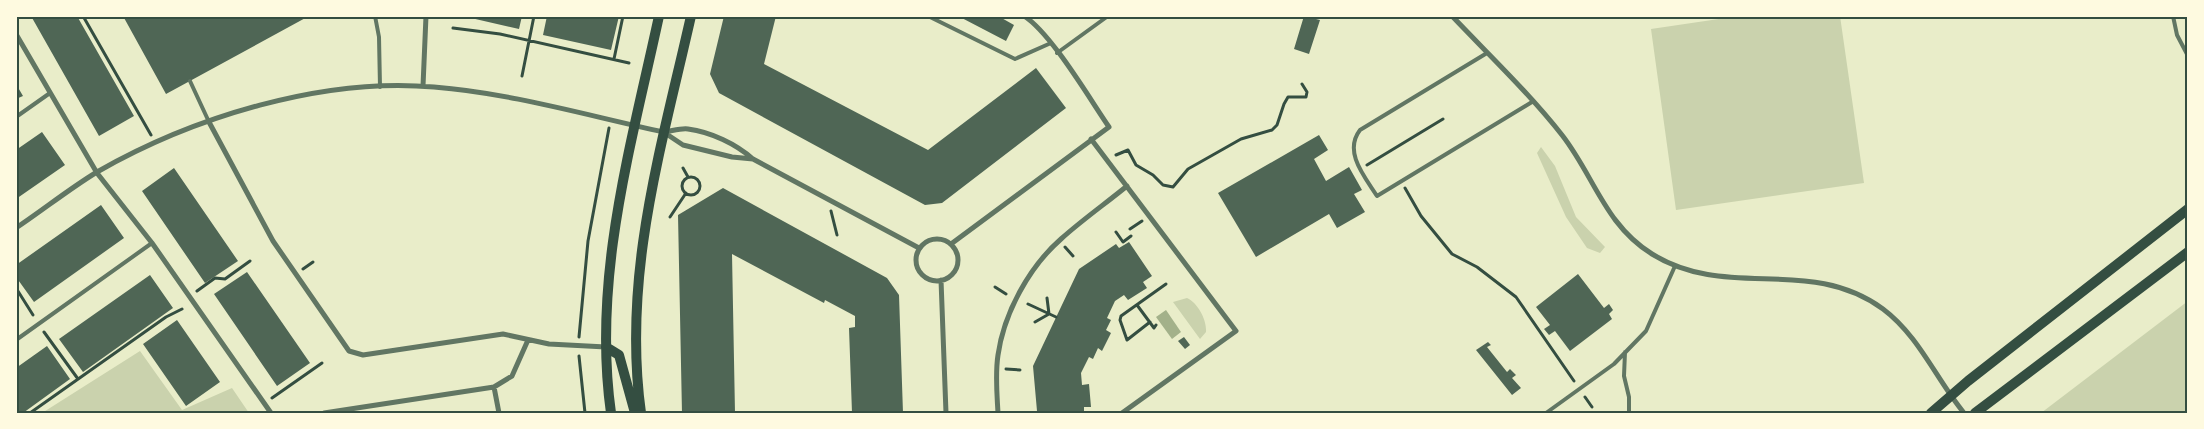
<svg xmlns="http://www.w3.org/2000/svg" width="2204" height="429" font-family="'Golos Text',sans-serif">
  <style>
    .green { fill: #cad2ad }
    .water { fill: #a3b18a }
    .building { fill: #4f6655 }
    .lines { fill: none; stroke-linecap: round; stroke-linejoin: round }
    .path { stroke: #344e41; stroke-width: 3 }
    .service { stroke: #617663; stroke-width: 4 }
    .minor { stroke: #617663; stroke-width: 5 }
    .secondary { stroke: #344e41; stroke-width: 10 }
    .neatline { fill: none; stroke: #344e41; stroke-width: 2 }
  </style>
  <rect width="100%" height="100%" fill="#e9edc9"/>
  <path class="green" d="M1739,16H1840L1864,183L1676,210L1651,29Z
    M1541,147L1555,166L1576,217L1605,247L1600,253L1587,248L1566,217L1537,153Z
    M1187,298C1198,303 1207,320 1206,332L1200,339L1173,302Z
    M2188,301V413H2041Z
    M140,351L182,410L232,388L249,413H42Z"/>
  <path class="water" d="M1166,310L1181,332L1172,339L1156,317Z"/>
  <path class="building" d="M31,16H77L134,116L99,136Z
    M123,16H309L166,94Z
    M472,16H522L519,29L471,18Z
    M547,16H619L611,50L543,35Z
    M724,16H776L764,64L928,150L1036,68L1066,108L942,203L925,205L719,93L710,74Z
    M958,16H998L1014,25L1006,41Z
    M1304,16L1320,20L1309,54L1294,49Z
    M16,84L23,96L16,99Z
    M42,132L65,165L16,199V150Z
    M1319,135L1328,150L1314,159L1326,181L1349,167L1362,190L1354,194L1365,212L1337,228L1329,214L1256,257L1218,193Z
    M174,168L238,261L205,283L142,191Z
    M723,188L887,278L899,295L903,413H852L849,328L855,327V316L825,300L824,303L732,254L735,413H682L678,215Z
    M101,205L124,238L34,302L16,277V265Z
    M1129,242L1152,276L1143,282L1147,288L1128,300L1124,295L1115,301L1107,318L1111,320L1106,330L1111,333L1102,351L1098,348L1093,359L1089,357L1081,373L1082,385L1089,384L1091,407H1084V413L1037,411L1033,366L1079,269L1116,244L1119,248Z
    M247,272L310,363L277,386L214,294Z
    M1578,274L1604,308L1609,304L1613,310L1609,314L1612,319L1570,351L1555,331L1549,335L1544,329L1550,325L1536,307Z
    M150,275L173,308L83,372L59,339Z
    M177,320L220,382L186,406L143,344Z
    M1184,337L1190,345L1185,349L1178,341Z
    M1488,342L1491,345L1487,347L1507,372L1510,369L1516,375L1512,378L1521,388L1512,395L1476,350Z
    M47,346L70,379L23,413H16V368Z"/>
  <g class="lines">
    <path class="path" d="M83,16L151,135
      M453,28L500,34L629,63
      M614,59L623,16
      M522,76L534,16
      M1116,155L1128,150L1136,165L1153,175L1163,185L1173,187L1188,169L1241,139L1272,130L1277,125L1284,104L1288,97H1306L1307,92L1302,84
      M1367,165L1443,119
      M683,168L688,177
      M682 186a9 9 0 1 1 18 0a9 9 0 1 1-18 0Z
      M1405,188L1421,216L1452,254L1477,267L1516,297L1574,381
      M831,211L837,235
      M670,217L686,193
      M1130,229L1142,221
      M1116,232L1123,242L1131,236
      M1065,247L1073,256
      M303,269L313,262
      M995,287L1006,294
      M16,288L33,315
      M197,291L215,278L225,279L250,261
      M1028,304L1056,317
      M1137,305L1154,328L1156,325
      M1035,322L1049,314L1047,298
      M1150,322L1127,340L1120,320L1121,316L1166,284
      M44,332L78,379
      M579,337L588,241L609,128
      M579,356L585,413
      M1006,369L1020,370
      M1585,397L1592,407
      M272,398L322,363
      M30,413L166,317L182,309"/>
    <path class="service" d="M375,16L379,37L380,87
      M928,16L1015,59L1051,43
      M2173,16L2177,35L2188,56
      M1057,53L1108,16
      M1487,53L1360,130C1343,152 1365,177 1377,196L1532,102
      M190,81L209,122
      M16,117L50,93
      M16,340L152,243
      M1625,352L1624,376L1629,397V413
      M1546,413L1614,364L1646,331L1675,266"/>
    <path class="minor" d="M1452,16C1489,55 1529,93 1562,135C1594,176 1605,225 1652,254C1728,301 1809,255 1883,309C1919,336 1936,379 1964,413
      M16,34L97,173L152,243L271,413
      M423,86L426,16
      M209,122L273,241L349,351L363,355L503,334L549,344L606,347
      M665,133L683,145L732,157L753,159
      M1091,139L1236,331L1122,413
      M16,228C43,210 69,189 97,172C193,117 323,77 434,87C511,93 589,116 664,132C672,131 681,128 688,129C711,132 736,144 753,159L919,248
      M916 260a21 21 0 1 1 42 0a21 21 0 1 1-42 0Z
      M951,244L1109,127C1089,98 1051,33 1024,16
      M941,280L946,413
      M494,387L499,413
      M324,413L494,387L512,376L528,340
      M998,413C997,394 995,374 998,355C1004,313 1029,267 1061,239C1082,220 1105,204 1127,186"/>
    <path class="secondary" d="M606,347L619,355L635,413
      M611,413C592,278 631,146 659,16
      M641,413C622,276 661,149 691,16
      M1931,413L1968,381L2188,209
      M1975,413L2188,252"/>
  </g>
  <rect width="2204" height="429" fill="none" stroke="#fefae0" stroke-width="35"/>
  <rect x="18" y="18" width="2168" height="394" class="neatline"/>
</svg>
